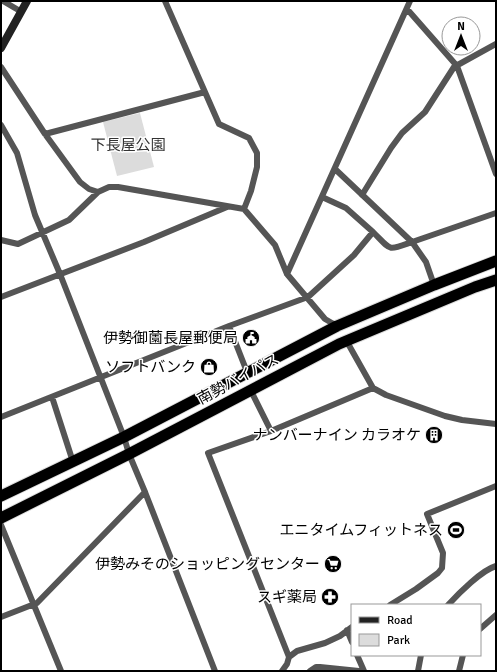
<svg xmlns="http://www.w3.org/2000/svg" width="497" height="672" font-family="Signika,'Noto Sans JP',sans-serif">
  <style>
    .green { fill: #dcdcdc }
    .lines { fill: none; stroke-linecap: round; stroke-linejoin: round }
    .trunk-casing { stroke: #dbdbdb; stroke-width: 13 }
    .minor { stroke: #555; stroke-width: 6 }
    .secondary { stroke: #222; stroke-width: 8 }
    .trunk { stroke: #000; stroke-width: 11 }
    .labels { text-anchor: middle; stroke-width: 3; stroke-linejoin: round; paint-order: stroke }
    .park-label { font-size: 15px; fill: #333; stroke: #fff }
    .poi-label { font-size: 15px; fill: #000; stroke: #fff; text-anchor: end }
    .street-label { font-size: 15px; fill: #000; stroke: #fff }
  </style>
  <rect width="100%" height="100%" fill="#fff"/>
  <path class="green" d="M140,113L154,167L117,176L103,122Z"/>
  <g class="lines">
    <defs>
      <path id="trunk" d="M1,496L124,437L337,326L434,285L496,261
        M1,518L129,454L339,344L475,287L496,280"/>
    </defs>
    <use href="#trunk" class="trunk-casing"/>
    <path class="minor" d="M3,1L20,11
      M165,1L219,124L249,138L257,153V167L251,191L244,209
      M407,9L457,66L496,174
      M1,67L45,134L80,182L89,189L98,192L109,187H118L244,209L275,245L287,274L325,319L337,326
      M1,125L17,153L35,215L60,274L124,437L129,454L145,492L215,671
      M45,134L205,92
      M335,169L412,242L496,213
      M362,195L391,148L402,133L425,112L454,67L496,44
      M322,197L346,208L373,232
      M1,240L18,244L69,220L98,192
      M287,274L410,1
      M1,297L144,242L227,207
      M229,326L247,372
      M346,340L373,388L386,395L445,416L462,420L496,424
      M250,389L271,431
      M52,397L73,462
      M1,417L229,326L308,297L354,255L373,232C392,251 387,251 412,242L426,262L434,285
      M1,525L61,671
      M390,605L416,589L438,573L442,568L443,553L427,514L496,486
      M448,605C459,593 482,570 496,566
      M1,617L37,603L145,492
      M480,629L496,615
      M347,630L352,642
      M357,655L364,671
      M289,657L208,453L271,431L373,388
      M282,671L287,664L289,657L297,651L325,643L340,636L352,627
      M310,671L316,667H320L359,671
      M418,671L421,655
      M459,671L463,655"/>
    <path class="secondary" d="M1,48L27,1"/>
    <use href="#trunk" class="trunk"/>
  </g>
  <defs>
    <symbol id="civic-disc" viewBox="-11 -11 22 22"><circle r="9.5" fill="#000" stroke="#fff"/><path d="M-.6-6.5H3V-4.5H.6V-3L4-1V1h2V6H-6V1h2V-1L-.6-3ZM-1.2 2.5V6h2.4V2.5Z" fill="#fff"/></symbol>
    <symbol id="shop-disc" viewBox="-11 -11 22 22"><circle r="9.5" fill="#000" stroke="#fff"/><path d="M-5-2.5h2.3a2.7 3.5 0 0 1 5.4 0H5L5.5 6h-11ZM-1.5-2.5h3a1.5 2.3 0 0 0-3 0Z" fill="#fff"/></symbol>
    <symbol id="building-disc" viewBox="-11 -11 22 22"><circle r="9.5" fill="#000" stroke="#fff"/><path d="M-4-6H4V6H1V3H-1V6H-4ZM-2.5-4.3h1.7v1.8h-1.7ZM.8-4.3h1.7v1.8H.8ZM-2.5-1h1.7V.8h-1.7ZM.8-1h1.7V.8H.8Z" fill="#fff"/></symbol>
    <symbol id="stadium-disc" viewBox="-11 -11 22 22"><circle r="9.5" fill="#000" stroke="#fff"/><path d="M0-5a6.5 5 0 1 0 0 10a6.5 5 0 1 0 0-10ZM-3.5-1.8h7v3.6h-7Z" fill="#fff"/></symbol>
    <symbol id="supermarket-disc" viewBox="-11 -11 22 22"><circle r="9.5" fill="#000" stroke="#fff"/><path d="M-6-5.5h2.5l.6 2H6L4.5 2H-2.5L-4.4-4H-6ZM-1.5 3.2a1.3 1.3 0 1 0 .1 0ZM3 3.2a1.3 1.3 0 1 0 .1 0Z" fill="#fff"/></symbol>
    <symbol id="pharmacy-disc" viewBox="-11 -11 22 22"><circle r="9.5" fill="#000" stroke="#fff"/><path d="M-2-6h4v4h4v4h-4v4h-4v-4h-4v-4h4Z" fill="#fff"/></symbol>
  </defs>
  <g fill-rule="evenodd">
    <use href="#civic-disc" x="241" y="328" width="20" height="20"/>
    <use href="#shop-disc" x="199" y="357" width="20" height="20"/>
    <use href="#building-disc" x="424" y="425" width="20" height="20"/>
    <use href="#stadium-disc" x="446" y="520" width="20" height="20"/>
    <use href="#supermarket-disc" x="323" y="554" width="20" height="20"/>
    <use href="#pharmacy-disc" x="320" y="587" width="20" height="20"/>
  </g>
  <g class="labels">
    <g class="park-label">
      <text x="128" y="150">下長屋公園</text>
    </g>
    <g class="poi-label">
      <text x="238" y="343">伊勢御薗長屋郵便局</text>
      <text x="196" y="372">ソフトバンク</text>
      <text x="421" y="440">ナンバーナイン カラオケ</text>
      <text x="443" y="535">エニタイムフィットネス</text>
      <text x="320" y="569">伊勢みそのショッピングセンター</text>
      <text x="317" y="602">スギ薬局</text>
    </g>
    <g class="street-label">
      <text transform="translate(238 379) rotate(-28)" y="5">南勢バイパス</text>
    </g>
  </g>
  <rect width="497" height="672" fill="none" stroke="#000000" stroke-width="4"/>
  <rect x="351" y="604" width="130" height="52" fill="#ffffff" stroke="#999999"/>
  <rect x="359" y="617" width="20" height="6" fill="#222222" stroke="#999999"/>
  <text x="387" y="624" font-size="12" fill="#000000">Road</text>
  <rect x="359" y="634" width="20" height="12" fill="#dcdcdc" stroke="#999999"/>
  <text x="387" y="644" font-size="12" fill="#000000">Park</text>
  <g transform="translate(461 36)"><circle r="19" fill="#ffffff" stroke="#999999"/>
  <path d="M0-3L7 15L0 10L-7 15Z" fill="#000000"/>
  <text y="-6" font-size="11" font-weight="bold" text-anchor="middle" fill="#000000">N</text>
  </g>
</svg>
